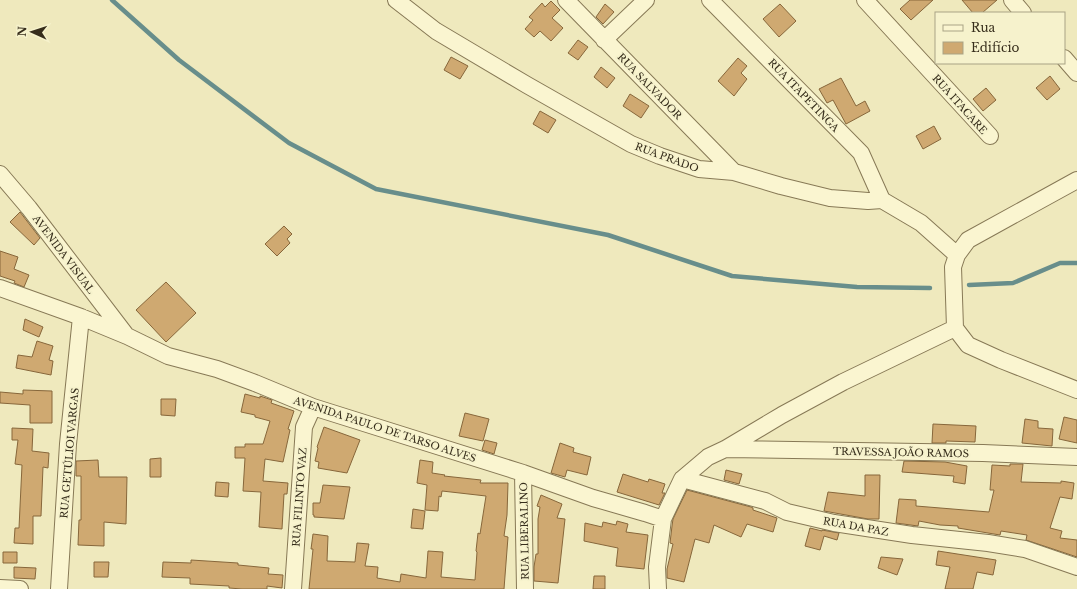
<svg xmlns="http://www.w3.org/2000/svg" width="1077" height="589" font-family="'Libre Baskerville',serif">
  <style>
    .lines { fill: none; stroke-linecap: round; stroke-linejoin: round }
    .stream { stroke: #688e8b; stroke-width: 4.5 }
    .building { fill: #cfa971; stroke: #87673b }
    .minor-casing { stroke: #877956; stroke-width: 18 }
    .minor { stroke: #faf5d0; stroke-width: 16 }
    .labels { text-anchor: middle; stroke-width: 4; stroke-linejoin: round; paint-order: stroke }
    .street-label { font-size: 10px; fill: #362d1b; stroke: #f6f2cc }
  </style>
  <rect width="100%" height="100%" fill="#efe9bd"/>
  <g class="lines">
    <path class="stream" d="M112,0L179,60L289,143L376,189L608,235L732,276L857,287L930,288
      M969,285L1013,283L1060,263H1077"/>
  </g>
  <path class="building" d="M910,0H933L911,20L900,9Z
    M962,0H997L982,13H973Z
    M551,1L560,10L552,18L563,28L551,41L540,31L534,37L525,29L533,20L529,17L542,3L545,7Z
    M605,4L614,12L603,24L596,17Z
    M780,4L796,21L779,37L763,19Z
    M578,40L588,47L578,60L568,53Z
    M451,57L468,66L460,79L444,70Z
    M738,58L747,66L741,73L747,79L734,96L718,81Z
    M601,67L615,78L607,88L594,77Z
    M1050,76L1060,89L1047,100L1036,88Z
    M841,78L856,106L865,101L870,111L846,124L833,100L827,103L819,89Z
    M986,88L996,100L983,111L973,99Z
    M630,94L649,106L641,118L623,106Z
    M540,111L556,120L548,133L533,124Z
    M934,126L941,139L923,149L916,136Z
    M20,212L40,238L34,245L10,222Z
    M284,226L292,234L287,239L290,243L277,256L265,244Z
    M0,251L18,257L14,269L29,275L24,287L14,283L15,281L0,276Z
    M166,282L196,313L166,342L136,310Z
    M25,319L43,327L39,337L23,330Z
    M37,341L53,346L49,360L53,361L51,375L16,368L18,355L32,357Z
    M23,390L52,391V423H30V405L0,403V392L23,394Z
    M245,394L260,398V396L272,400L271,403L294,411L288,429L290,430L283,462L265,459L263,481L288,483L287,494H284L282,529L259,527L261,492L243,491L245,458H235V447H245V444H263L270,421L255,417V415L241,412Z
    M161,399H176L175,416L161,415Z
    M465,413L489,419L483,441L459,436Z
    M1064,417L1077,420V443L1059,439Z
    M1025,419L1038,421V428L1053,429L1052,446L1022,443Z
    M933,424L976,426L975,442L946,441V443H932Z
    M324,427L360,440L347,473L318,468L319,462L315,461L318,448L317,447Z
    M12,428L33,429L32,451L49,453L48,468L43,467L41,516H33V544L14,543L15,528H19L22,465L15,464L18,440H12Z
    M485,440L497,443L494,454L482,450Z
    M560,443L574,448L573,452L591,457L587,475L567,470L565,477L551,473Z
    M161,458V477H150V459Z
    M98,460L99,477H127L126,524L104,522V546L78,545L79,520H81V476H76V461Z
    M420,460L433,462L432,473L445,475L444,476L481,480L480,483H508L507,515L504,536L508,537L504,589H309L313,549H311L313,534L328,536L327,561L355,562L357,543L369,544L365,566L378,567L377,578L400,582L401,574L426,578L428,551L443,552L441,577L475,580L477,552L476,551L478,533L480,534L486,496L442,491L441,497L439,496L438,511L425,510L427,485L417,483Z
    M904,461L945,462L967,466L965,484L953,482L954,476L902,472Z
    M1010,464H1023L1021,482L1061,483V481L1074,483L1072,499L1060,497L1050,528L1062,531L1060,538L1077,540V557L1026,540L1027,535L1001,531L1000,535L958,528V526L940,525L919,521L918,526L896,523L899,499L916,500V506L989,512L994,490H990L992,465L1010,466Z
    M726,470L742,474L739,484L724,480Z
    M623,474L648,482L649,479L665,484L662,493H665L659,505L617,492Z
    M865,475H880L879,519H868L824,511L828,492L865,496Z
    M216,482L229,483L228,497L215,496Z
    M323,485L350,487L344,519L314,517V515H313V503H320Z
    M687,490L751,507L753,508V510L777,518L773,532L747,524L741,537L714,525L709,543L695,539L684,582L667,578V569L673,544L670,543L672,526L673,519Z
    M541,495L562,504L557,518L565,519L558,583L534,581V567L536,554H538V519L540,507L537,506Z
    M413,509L425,511L423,529L411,528Z
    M617,521L628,524L626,532L648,535L644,569L616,566L618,548L584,541L585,523L602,527L603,522L616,525Z
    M810,528L822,531V530L839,533L837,540L824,536L820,550L805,546Z
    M938,551L996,560L993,575L977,572L973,589H945L950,567L936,565Z
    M3,552H17V563H3Z
    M881,557L903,559L897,575L878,568Z
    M191,560L238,563V565L269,568L268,574L283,575L282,588L267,586V589H242L229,588V586L190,584V578L162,577L163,562L191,563Z
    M94,562H109L108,577H94Z
    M14,567L36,568L35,579L14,578Z
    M594,576H605V589H593Z"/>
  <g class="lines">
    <defs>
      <path id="minor" d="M396,0L436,31L527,85L631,144L660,156L699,169L734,172L781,186L830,198L868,201L882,200L921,223L957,255
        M566,0L734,172
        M710,0L861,153L882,200
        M865,0L990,136
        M1012,0L1023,13
        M604,40L646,0
        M1064,58L1077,73
        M0,174L29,208L126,335
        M1077,180L968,240L957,255L953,267L955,328L968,345L1001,360L1077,390
        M0,288L81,317L127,336L168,356L217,369L255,383L313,407L523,473L593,498L645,513L663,519L657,567L658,589
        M725,449L983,453L1077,457
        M523,473L525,589
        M682,479L708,457L725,449L782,415L843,382L955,328
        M663,519L682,479L765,501L787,512L834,523L912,535L988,543L1025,549L1077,567
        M0,588L20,589
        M59,589L68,444L81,317
        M293,589L304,427L313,407"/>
    </defs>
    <use href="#minor" class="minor-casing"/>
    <use href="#minor" class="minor"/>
  </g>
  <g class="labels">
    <g class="street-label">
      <text transform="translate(650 86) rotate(46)" y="4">RUA SALVADOR</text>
      <text transform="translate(804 95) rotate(46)" y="4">RUA ITAPETINGA</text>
      <text transform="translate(960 104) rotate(48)" y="4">RUA ITACARE</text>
      <text transform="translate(667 157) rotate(20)" y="4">RUA PRADO</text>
      <text transform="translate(64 254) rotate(53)" y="4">AVENIDA VISUAL</text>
      <text transform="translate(385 429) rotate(18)" y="4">AVENIDA PAULO DE TARSO ALVES</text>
      <text transform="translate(901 452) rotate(1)" y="4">TRAVESSA JOÃO RAMOS</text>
      <text transform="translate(69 453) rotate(-85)" y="4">RUA GETÚLIOI VARGAS</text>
      <text transform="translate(299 497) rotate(-86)" y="4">RUA FILINTO VAZ</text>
      <text transform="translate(856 526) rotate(10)" y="4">RUA DA PAZ</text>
      <text transform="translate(524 531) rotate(-91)" y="4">RUA LIBERALINO</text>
    </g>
  </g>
  <rect x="935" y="12" width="130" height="52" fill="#f6f2cc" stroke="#a9a385"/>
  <rect x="943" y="25" width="20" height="6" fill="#faf5d0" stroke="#a9a385"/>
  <text x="971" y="32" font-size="12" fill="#362d1b">Rua</text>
  <rect x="943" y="42" width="20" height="12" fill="#cfa971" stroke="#a9a385"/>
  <text x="971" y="52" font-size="12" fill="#362d1b">Edifício</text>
  <g transform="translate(32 32) rotate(273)" stroke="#f6f2cc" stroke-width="3" paint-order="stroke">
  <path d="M0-3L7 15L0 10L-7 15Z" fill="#362d1b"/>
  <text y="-6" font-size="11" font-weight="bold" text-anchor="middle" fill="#362d1b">N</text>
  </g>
</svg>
